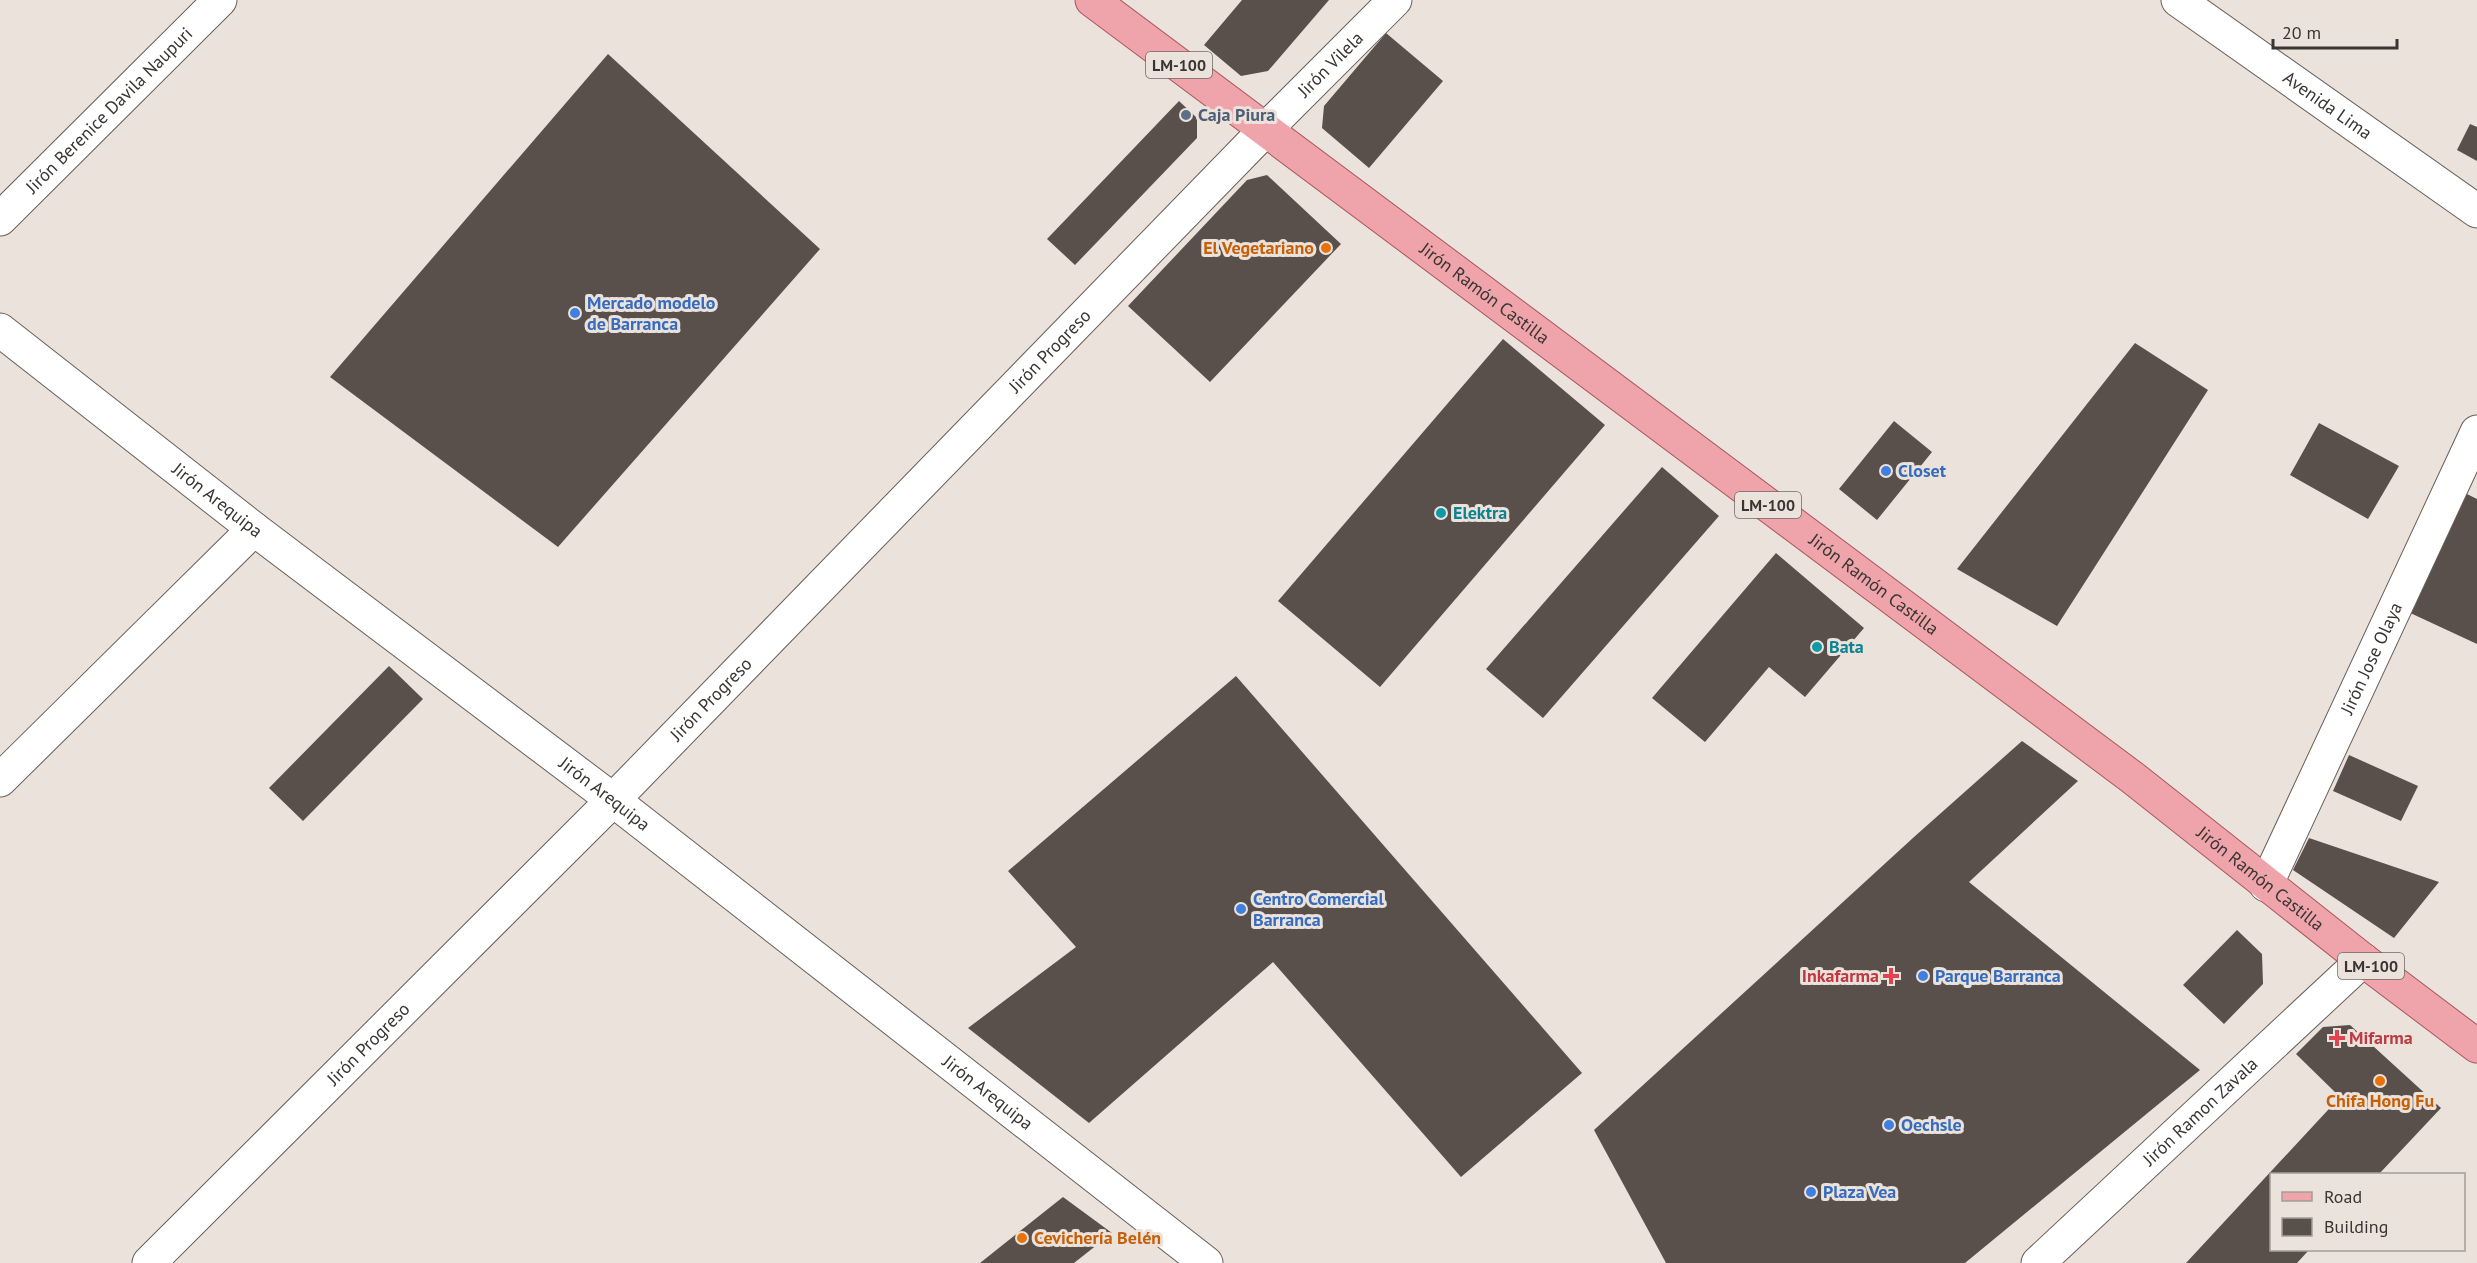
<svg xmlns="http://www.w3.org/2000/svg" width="2477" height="1263" font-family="'PT Sans',sans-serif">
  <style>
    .building { fill: #59504c }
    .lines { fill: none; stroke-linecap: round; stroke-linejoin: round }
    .minor-casing { stroke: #685f5a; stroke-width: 35 }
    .tertiary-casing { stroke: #685f5a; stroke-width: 35 }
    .primary-casing { stroke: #a9565d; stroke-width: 35 }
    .minor { stroke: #fff; stroke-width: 33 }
    .tertiary { stroke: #fff; stroke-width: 33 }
    .primary { stroke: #efa4ab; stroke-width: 33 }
    .service-dot { fill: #5c6f8a; stroke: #ece2dc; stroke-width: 2 }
    .food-dot { fill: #e8710a; stroke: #ece2dc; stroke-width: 2 }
    .shop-dot { fill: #3f7fe0; stroke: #ece2dc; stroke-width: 2 }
    .culture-dot { fill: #0f9aa8; stroke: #ece2dc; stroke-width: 2 }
    .health-dot { fill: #e0444e; stroke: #ece2dc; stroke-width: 2 }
    .labels { text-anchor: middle; stroke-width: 6; stroke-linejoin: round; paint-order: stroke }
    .shield { fill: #ece2dc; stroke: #6f6966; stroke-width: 1.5 }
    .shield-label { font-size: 16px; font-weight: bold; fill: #393533 }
    .street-label { font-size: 18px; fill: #393533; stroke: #ece2dc }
    .service-label { font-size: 18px; font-weight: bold; fill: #4e5e75; stroke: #ece2dc; text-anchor: start }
    .food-label { font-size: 18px; font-weight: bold; fill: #c56008; stroke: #ece2dc; text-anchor: end }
    .shop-label { font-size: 18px; font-weight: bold; fill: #366cbe; stroke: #ece2dc; text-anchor: start }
    .culture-label { font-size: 18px; font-weight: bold; fill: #0d838f; stroke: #ece2dc; text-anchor: start }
    .health-label { font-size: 18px; font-weight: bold; fill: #be3a42; stroke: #ece2dc; text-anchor: end }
  </style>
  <rect width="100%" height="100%" fill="#ece2dc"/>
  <path class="building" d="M1242,0H1329L1268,71L1241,76L1204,45Z
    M1386,33L1443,81L1369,168L1322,128L1324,106Z
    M608,54L820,249L558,547L330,377Z
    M1179,101L1197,118V138L1075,265L1047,239Z
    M2470,124L2477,127V161L2457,150Z
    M1267,175L1341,244L1210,382L1128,306L1247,180Z
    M1503,339L1605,425L1380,687L1278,601Z
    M2135,343L2208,390L2057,626L1957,569Z
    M1894,421L1932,452L1877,520L1839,489Z
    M2319,423L2399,466L2368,519L2290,475Z
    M1662,467L1719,516L1543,718L1486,669Z
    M2463,492L2477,499V644L2406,611Z
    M1776,553L1864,628L1805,697L1769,667L1705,742L1652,698Z
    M389,666L423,699L303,821L269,788Z
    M1236,676L1582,1073L1461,1177L1273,962L1089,1123L968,1028L1076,947L1008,871Z
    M2022,741L2078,781L1969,882L2200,1070L1965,1263H1666L1594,1130L1914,837Z
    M2349,755L2418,786L2401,821L2333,791Z
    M2309,838L2439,882L2394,938L2293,870Z
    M2237,930L2262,954L2263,984L2224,1024L2183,985Z
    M2350,1025L2441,1108L2379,1174H2272V1250H2309L2297,1263H2186L2340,1097L2296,1054L2323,1027Z
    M1063,1197L1112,1233L1074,1263H980Z"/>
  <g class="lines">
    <defs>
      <g id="minor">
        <path id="s1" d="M2178,0L2477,211"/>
        <path id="s2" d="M0,219L220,0"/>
        <path id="s3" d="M0,330L254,529L613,800L1206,1263"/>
        <path d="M0,780L254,529"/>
        <path id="s4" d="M149,1263L613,800L1266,129L1395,0"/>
        <path id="s5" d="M2038,1263L2363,960"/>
      </g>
      <g id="tertiary">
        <path id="s6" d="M2266,885L2477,432"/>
      </g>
      <g id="primary">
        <path id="s7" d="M1092,0L2133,778L2363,960L2477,1046"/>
      </g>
    </defs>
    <use href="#minor" class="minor-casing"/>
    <use href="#tertiary" class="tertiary-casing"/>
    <use href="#primary" class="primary-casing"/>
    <use href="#minor" class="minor"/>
    <use href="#tertiary" class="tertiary"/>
    <use href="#primary" class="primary"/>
  </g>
  <circle class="service-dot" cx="1186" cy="115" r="6"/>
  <g class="food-dot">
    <circle cx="1326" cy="248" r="6"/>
    <circle cx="2380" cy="1081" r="6"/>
    <circle cx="1022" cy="1238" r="6"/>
  </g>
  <g class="shop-dot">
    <circle cx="575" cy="313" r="6"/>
    <circle cx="1886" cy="471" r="6"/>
    <circle cx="1241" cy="909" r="6"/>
    <circle cx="1923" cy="976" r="6"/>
    <circle cx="1889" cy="1125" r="6"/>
    <circle cx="1811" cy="1192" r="6"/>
  </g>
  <g class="culture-dot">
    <circle cx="1441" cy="513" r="6"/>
    <circle cx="1817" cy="647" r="6"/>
  </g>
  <g class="health-dot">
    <path d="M1888 967h6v6h6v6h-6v6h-6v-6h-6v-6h6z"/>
    <path d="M2334 1029h6v6h6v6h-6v6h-6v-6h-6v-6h6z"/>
  </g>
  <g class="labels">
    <g class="shield">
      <rect x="1146" y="52" width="66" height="26" rx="4.5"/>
      <rect x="1735" y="492" width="66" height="26" rx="4.5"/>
      <rect x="2338" y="953" width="66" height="26" rx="4.5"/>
    </g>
    <g class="shield-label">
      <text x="1179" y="71">LM-100</text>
      <text x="1768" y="511">LM-100</text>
      <text x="2371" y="972">LM-100</text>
    </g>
    <g class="street-label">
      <text dy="6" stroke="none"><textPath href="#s4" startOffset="1683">Jirón Vilela</textPath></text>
      <text dy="6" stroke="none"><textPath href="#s1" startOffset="183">Avenida Lima</textPath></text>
      <text dy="6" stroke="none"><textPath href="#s2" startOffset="154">Jirón Berenice Davila Naupuri</textPath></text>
      <text dy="6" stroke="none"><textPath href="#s7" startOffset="490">Jirón Ramón Castilla</textPath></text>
      <text dy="6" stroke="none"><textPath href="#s4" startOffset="1282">Jirón Progreso</textPath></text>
      <text dy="6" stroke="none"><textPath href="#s3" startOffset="276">Jirón Arequipa</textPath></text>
      <text dy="6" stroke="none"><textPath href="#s7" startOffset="976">Jirón Ramón Castilla</textPath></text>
      <text dy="6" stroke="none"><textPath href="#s6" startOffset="250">Jirón Jose Olaya</textPath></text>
      <text dy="6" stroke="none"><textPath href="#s4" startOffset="796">Jirón Progreso</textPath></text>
      <text dy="6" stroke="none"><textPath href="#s3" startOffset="762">Jirón Arequipa</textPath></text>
      <text dy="6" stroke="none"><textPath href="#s7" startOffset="1462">Jirón Ramón Castilla</textPath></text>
      <text dy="6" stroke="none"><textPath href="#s4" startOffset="310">Jirón Progreso</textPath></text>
      <text dy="6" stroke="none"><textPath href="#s3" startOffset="1248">Jirón Arequipa</textPath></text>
      <text dy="6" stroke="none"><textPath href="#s5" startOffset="222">Jirón Ramon Zavala</textPath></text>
    </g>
    <g class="service-label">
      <text x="1198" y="121">Caja Piura</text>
    </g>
    <g class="food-label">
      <text x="1314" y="254">El Vegetariano</text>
      <text x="2380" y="1107" text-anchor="middle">Chifa Hong Fu</text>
      <text x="1034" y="1244" text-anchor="start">Cevichería Belén</text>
    </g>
    <g class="shop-label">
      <text x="587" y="309">Mercado modelo<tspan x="587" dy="21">de Barranca</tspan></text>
      <text x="1898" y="477">Closet</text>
      <text x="1253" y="905">Centro Comercial<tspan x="1253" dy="21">Barranca</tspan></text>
      <text x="1935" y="982">Parque Barranca</text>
      <text x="1901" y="1131">Oechsle</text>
      <text x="1823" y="1198">Plaza Vea</text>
    </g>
    <g class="culture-label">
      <text x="1453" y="519">Elektra</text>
      <text x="1829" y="653">Bata</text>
    </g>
    <g class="health-label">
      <text x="1879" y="982">Inkafarma</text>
      <text x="2349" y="1044" text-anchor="start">Mifarma</text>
    </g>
  </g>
  <rect x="2270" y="1173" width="195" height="78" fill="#ece2dc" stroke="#a49d98" stroke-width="1.5"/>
  <rect x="2282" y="1192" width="30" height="9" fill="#efa4ab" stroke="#a49d98" stroke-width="1.5"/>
  <text x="2324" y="1203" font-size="18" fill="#393533">Road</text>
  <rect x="2282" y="1218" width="30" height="18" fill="#59504c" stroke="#a49d98" stroke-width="1.5"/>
  <text x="2324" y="1233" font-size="18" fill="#393533">Building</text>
  <path d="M2273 39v9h124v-9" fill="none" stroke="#393533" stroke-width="3"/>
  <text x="2282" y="39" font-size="18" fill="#393533" stroke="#ece2dc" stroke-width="4.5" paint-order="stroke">20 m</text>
</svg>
